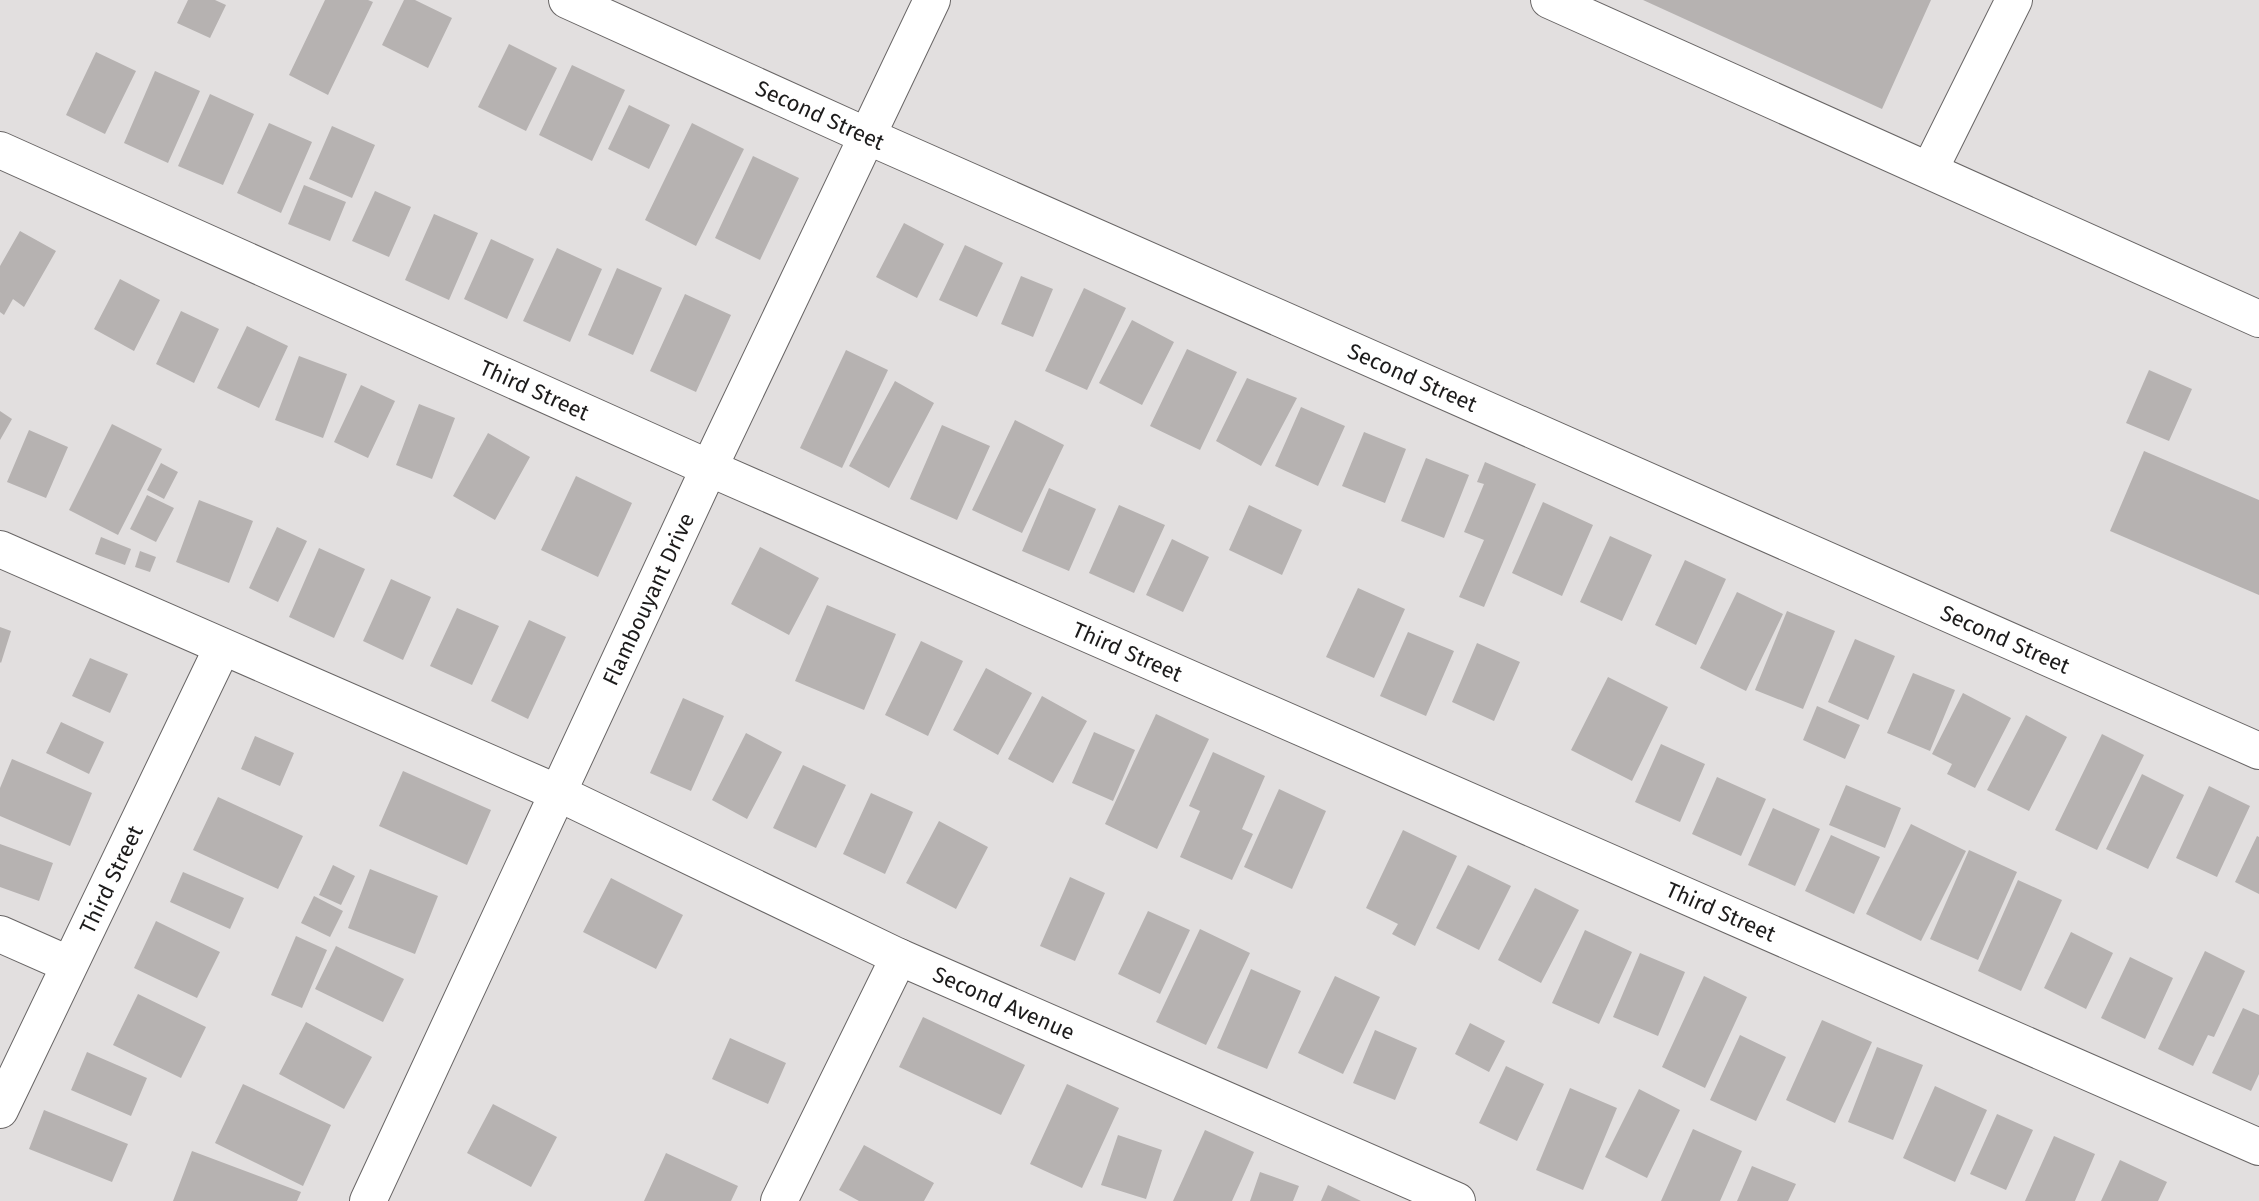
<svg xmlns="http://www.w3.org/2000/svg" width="2259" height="1201" font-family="'Fira Sans',sans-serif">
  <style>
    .building { fill: #b6b2b1 }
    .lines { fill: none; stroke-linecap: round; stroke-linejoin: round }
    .minor-casing { stroke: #686565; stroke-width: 38 }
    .minor { stroke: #fff; stroke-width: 36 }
    .labels { text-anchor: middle; stroke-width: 8; stroke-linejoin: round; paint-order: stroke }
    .street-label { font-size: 22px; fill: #1c1b1b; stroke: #fff }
  </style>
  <rect width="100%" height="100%" fill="#e2dfdf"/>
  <path class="building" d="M188,0H215L226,5L210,38L177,23Z
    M325,0H368L373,2L328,95L289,75Z
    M404,0H415L452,18L428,68L382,45Z
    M1643,0H1931L1882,109Z
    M509,44L557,68L526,131L478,107Z
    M96,52L136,71L105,134L66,115Z
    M572,65L625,90L592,161L539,135Z
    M155,71L200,91L168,163L124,143Z
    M210,94L254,114L223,185L178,166Z
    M629,105L670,125L649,169L608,149Z
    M269,123L312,142L281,213L237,193Z
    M692,123L744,149L696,246L645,220Z
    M332,126L375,145L352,198L309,179Z
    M753,156L799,178L760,260L715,238Z
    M304,185L346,202L330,241L288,224Z
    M375,191L411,207L389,257L352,241Z
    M434,214L478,233L449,300L405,280Z
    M904,223L944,244L917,298L876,277Z
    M20,231L56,251L24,307L13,299L4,315L0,312V266Z
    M491,239L534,259L507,319L464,299Z
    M965,245L1003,263L977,317L939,300Z
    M557,248L602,269L570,342L523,321Z
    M617,268L662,288L633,355L588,335Z
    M1021,276L1053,289L1033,337L1001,324Z
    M120,279L160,300L134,351L94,329Z
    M1084,288L1126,308L1087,390L1045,371Z
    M685,294L731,315L696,392L650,371Z
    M181,311L219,329L194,383L156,364Z
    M1132,320L1174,342L1142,405L1099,383Z
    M247,326L288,346L259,408L217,388Z
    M1187,349L1237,372L1200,450L1150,426Z
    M846,350L888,370L842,468L800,448Z
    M299,356L347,374L323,438L275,420Z
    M2149,370L2192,389L2169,441L2126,423Z
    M1247,378L1297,398L1261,466L1216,441Z
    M895,381L934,403L889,488L849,466Z
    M361,385L395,401L368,458L334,442Z
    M419,404L455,418L432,479L396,465Z
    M1301,407L1345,426L1318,486L1275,466Z
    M0,411L12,419L0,440Z
    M1015,420L1064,445L1022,533L972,510Z
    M112,424L162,449L118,535L69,510Z
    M942,425L990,446L957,520L910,499Z
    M29,430L68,447L46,498L7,482Z
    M1364,432L1406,449L1385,503L1342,486Z
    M488,433L530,457L495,520L453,496Z
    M2144,451L2259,500V595L2110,531Z
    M1426,458L1469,475L1444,538L1401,521Z
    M1485,462L1536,484L1484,607L1459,597L1484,540L1464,532L1484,484L1477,482Z
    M161,463L178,472L164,499L147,490Z
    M576,476L632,503L598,577L541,550Z
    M1049,488L1096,509L1069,571L1022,551Z
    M147,495L174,508L156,542L130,529Z
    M199,500L253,521L229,583L176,562Z
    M1543,502L1593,525L1562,596L1512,573Z
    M1119,505L1165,525L1134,593L1089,573Z
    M1249,505L1302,530L1282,575L1229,550Z
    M277,527L307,541L278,602L249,588Z
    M1610,536L1652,555L1622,621L1580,602Z
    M101,537L131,549L125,565L95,554Z
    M1172,539L1209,557L1183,612L1146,595Z
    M760,547L819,578L789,635L731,604Z
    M319,548L365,569L334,638L289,617Z
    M140,551L156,557L150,572L135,567Z
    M1685,560L1726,579L1696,645L1655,625Z
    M391,579L431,597L403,660L363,641Z
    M1358,588L1405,609L1374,678L1326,657Z
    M1737,592L1783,614L1746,691L1700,668Z
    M827,605L896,634L864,710L795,681Z
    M457,608L499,626L472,685L430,666Z
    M1787,611L1835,631L1803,709L1755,690Z
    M529,620L566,637L528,719L491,701Z
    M0,627L11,631L1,663L0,662Z
    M1408,632L1454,651L1426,716L1380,696Z
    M1855,639L1895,656L1868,720L1828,702Z
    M921,641L963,661L928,736L885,715Z
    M1477,643L1520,662L1494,721L1452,702Z
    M90,658L128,674L110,713L72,696Z
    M986,668L1032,693L998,755L953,730Z
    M1913,673L1955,690L1930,751L1887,733Z
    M1608,677L1668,707L1632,781L1571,750Z
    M1963,693L2011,718L1975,788L1947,774L1952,764L1932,754Z
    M1042,696L1087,721L1053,783L1008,759Z
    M683,698L724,716L691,791L650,773Z
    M1817,706L1860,725L1845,759L1803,740Z
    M1156,714L1209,739L1157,849L1105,824Z
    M2026,715L2067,737L2029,811L1987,790Z
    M61,722L104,742L89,774L46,753Z
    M1094,732L1135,750L1113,801L1072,783Z
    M746,733L782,752L747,819L712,800Z
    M2102,734L2144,755L2097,850L2055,830Z
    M255,736L294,753L280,786L241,769Z
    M1661,744L1705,764L1680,822L1635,802Z
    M1213,752L1265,776L1242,829L1253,834L1232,880L1180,857L1200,811L1189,806Z
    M12,759L92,793L70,846L0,816V788Z
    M803,765L846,785L816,848L773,828Z
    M403,771L491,810L467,865L379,826Z
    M2142,774L2184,795L2148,869L2106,849Z
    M1717,777L1766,799L1741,856L1692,834Z
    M1846,785L1901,808L1885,848L1829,825Z
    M2209,786L2250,806L2217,877L2176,858Z
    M1279,789L1326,811L1292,889L1244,867Z
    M871,793L913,812L885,874L843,854Z
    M218,797L303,836L278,889L193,850Z
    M1773,808L1820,829L1795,886L1748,865Z
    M939,821L988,847L956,909L906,883Z
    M1911,824L1966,851L1921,941L1866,914Z
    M1403,830L1457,856L1415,946L1392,934L1398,924L1366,908Z
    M1831,835L1880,857L1854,914L1805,891Z
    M2257,836L2259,837V894L2235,882Z
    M0,844L53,863L39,901L0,887Z
    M1969,850L2017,872L1978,960L1930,939Z
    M333,865L355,876L341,905L319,895Z
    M1468,865L1511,886L1479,950L1436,928Z
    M370,869L438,896L415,954L348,928Z
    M183,872L244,898L230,929L170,902Z
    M1070,877L1105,893L1075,961L1040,946Z
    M611,878L683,915L656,969L583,932Z
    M2018,880L2062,900L2021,991L1978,971Z
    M1535,888L1579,910L1541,983L1498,960Z
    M314,896L343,911L330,937L301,923Z
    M1148,911L1190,930L1160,994L1118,974Z
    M156,921L220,952L197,998L134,968Z
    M1200,929L1250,953L1206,1045L1156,1022Z
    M1585,930L1632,952L1599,1024L1552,1003Z
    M2071,932L2113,953L2086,1009L2044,988Z
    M296,936L327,950L302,1008L271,995Z
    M336,946L404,979L383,1022L315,989Z
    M2205,951L2245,971L2214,1037L2208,1035L2193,1066L2158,1049Z
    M1640,953L1685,972L1658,1036L1613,1017Z
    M2130,957L2173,978L2145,1039L2101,1018Z
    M1251,969L1301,991L1267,1069L1217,1048Z
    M1335,976L1380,997L1343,1074L1298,1053Z
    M1704,976L1747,997L1705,1088L1662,1067Z
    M138,994L206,1027L181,1078L113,1045Z
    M2243,1008L2259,1015V1074L2251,1091L2212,1073Z
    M923,1017L1025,1065L1001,1115L899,1067Z
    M1822,1020L1872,1042L1835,1123L1786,1100Z
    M306,1022L372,1057L344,1109L279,1074Z
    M1470,1023L1505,1041L1489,1072L1455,1054Z
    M1375,1030L1417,1048L1395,1100L1353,1083Z
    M1740,1035L1786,1057L1756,1121L1710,1100Z
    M730,1038L786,1063L768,1104L712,1079Z
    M1877,1047L1923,1065L1893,1140L1848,1122Z
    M87,1052L147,1078L131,1116L71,1090Z
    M1506,1066L1544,1084L1517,1141L1479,1123Z
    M243,1084L331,1125L303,1186L215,1143Z
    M1067,1084L1119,1108L1082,1188L1030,1164Z
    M1935,1086L1987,1110L1955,1182L1903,1158Z
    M1570,1088L1617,1108L1583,1190L1536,1170Z
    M1639,1089L1680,1110L1647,1178L1605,1157Z
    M493,1104L557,1137L531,1187L467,1153Z
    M44,1110L128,1144L112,1182L29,1149Z
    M1997,1114L2033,1130L2006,1190L1970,1174Z
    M1693,1129L1742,1151L1720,1201H1661Z
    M1205,1130L1254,1152L1232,1201H1173Z
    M1118,1135L1162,1150L1146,1199L1101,1185Z
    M2054,1136L2095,1154L2075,1201H2025Z
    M864,1145L934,1183L924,1201H859L839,1190Z
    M192,1151L301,1192L297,1201H173Z
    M666,1153L738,1186L731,1201H644Z
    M2120,1160L2167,1182L2158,1201H2101Z
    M1752,1166L1796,1184L1788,1201H1737Z
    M1260,1172L1299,1186L1293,1201H1250Z
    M1328,1185L1361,1201H1321Z"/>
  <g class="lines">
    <defs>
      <g id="minor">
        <path id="s1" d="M567,0L867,136L2259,751"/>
        <path d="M1549,0L2259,319"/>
        <path id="s2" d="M0,150L709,468L2259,1147"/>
        <path d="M1930,169L2014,0"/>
        <path id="s3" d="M0,549L558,793L899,957L1457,1201"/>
        <path d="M0,934L68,964"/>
        <path id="s4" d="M0,1110L222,648"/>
        <path id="s5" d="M368,1201L709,468L932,0"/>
        <path d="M779,1201L899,957"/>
      </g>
    </defs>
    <use href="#minor" class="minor-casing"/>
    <use href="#minor" class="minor"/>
  </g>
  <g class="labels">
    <g class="street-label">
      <text dy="8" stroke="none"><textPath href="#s1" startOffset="278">Second Street</textPath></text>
      <text dy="8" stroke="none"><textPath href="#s1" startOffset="926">Second Street</textPath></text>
      <text dy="8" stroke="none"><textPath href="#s2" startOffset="586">Third Street</textPath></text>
      <text dy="8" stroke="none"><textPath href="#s5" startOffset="664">Flambouyant Drive</textPath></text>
      <text dy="8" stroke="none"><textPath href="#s1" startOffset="1574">Second Street</textPath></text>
      <text dy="8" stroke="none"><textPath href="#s2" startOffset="1234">Third Street</textPath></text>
      <text dy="8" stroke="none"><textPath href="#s4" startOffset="256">Third Street</textPath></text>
      <text dy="8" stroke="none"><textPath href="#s2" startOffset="1882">Third Street</textPath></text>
      <text dy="8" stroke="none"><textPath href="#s3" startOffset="1102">Second Avenue</textPath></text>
    </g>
  </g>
</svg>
